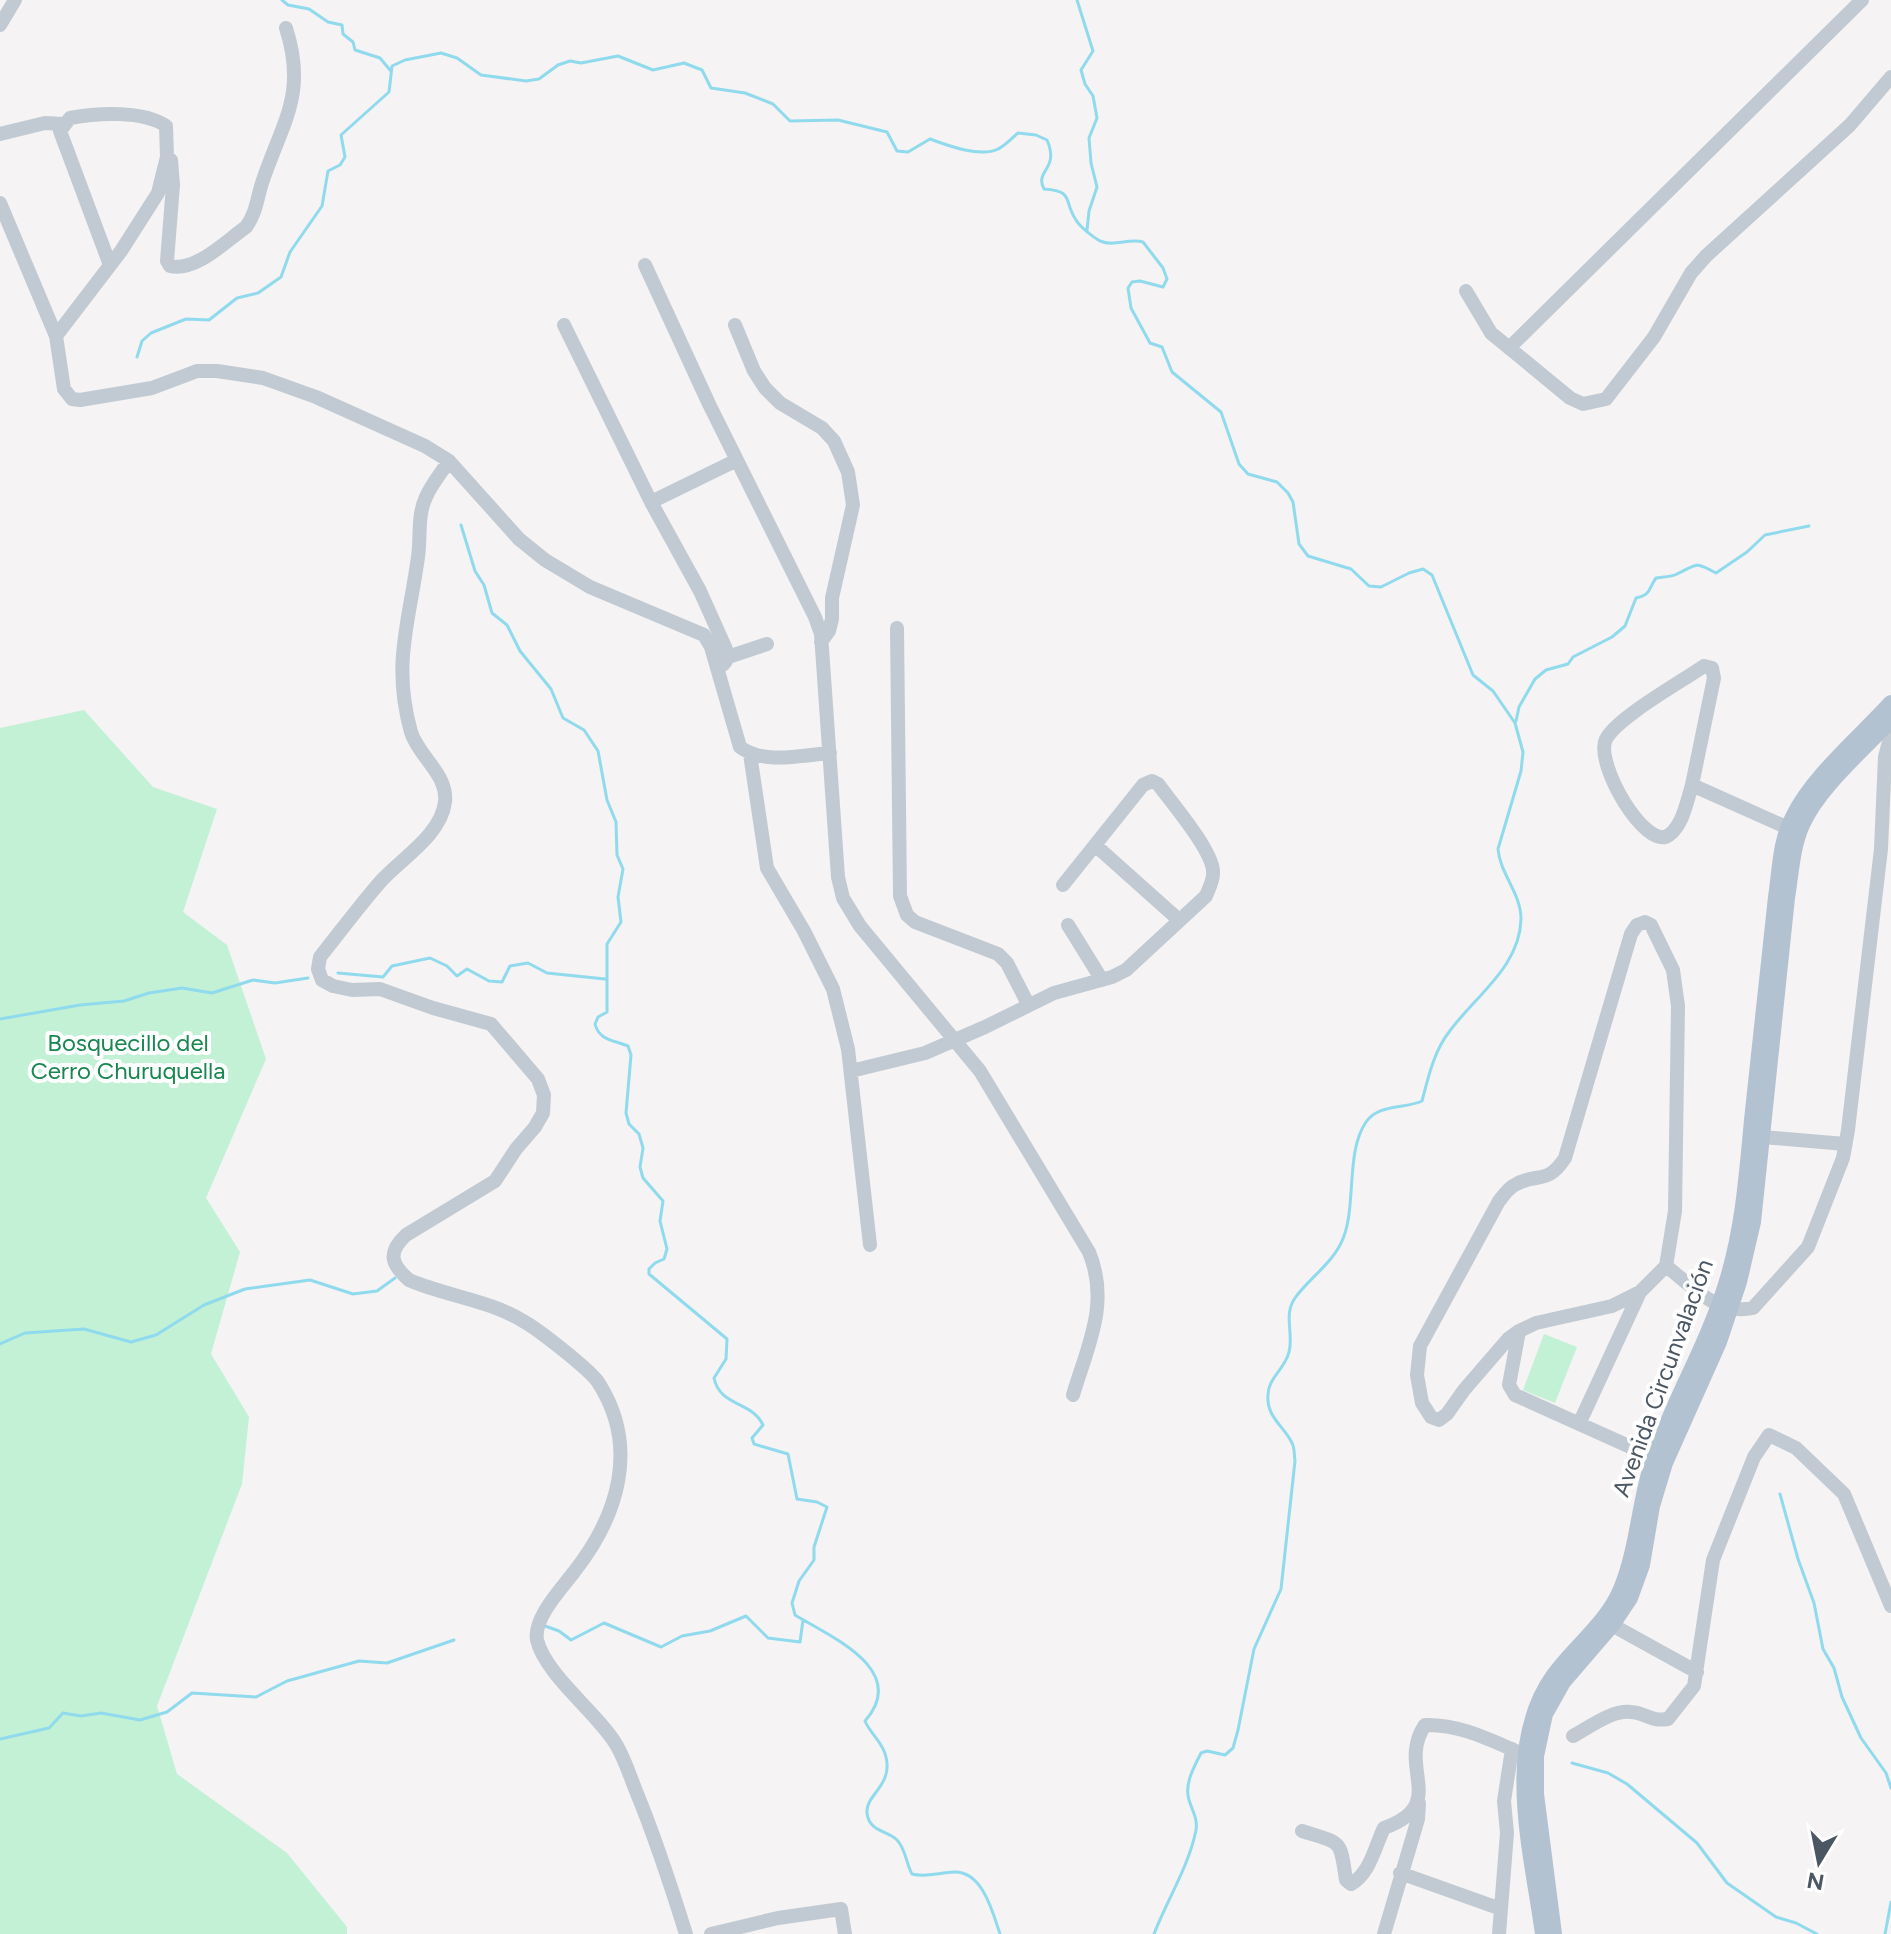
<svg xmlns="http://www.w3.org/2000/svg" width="1891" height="1934" font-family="Figtree,sans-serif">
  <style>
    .green { fill: #c3f1d5 }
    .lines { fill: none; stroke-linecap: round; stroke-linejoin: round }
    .stream { stroke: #90daee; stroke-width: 3 }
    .minor { stroke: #c1cad2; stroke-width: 14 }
    .major { stroke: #b3c2d1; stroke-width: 16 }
    .labels { text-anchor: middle; stroke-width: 8; stroke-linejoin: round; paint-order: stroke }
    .park-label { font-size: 24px; fill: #17864f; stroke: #fff }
    .street-label { font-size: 24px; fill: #4a5661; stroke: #fff }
  </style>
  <rect width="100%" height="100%" fill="#f5f3f3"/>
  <path class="green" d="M84,710L153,787L217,809L183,912L227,945L266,1059L206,1198L240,1252L211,1354L249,1417L242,1484L157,1706L177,1774L287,1853L347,1927V1934H0V728Z
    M1544,1334L1577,1347L1555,1403L1523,1390Z"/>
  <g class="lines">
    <path class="stream" d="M282,0L288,5L309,9L328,22L342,25L343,34L353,42L355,50L380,58L390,70
      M1077,0L1093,51L1081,70L1085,84L1093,96L1097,118L1089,138L1091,163L1097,187L1089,211L1087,230
      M137,357L142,341L151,333L186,319L209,320L237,298L258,293L281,277L290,252L322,206L328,171L340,165L345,157L341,135L389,92L392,66L405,60L441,53L457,58L481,75L526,81L539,79L558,65L570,61L581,63L618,56L653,70L684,63L702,70L711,88L745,93L773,104L790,121L838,120L887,132L897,151L908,152L930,139C946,145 980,158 998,149C1005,146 1012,138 1018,133L1036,135L1047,140C1060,170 1034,170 1044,189C1075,191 1063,201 1076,220C1080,227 1093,237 1100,241C1114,247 1129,238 1143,242L1163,268L1167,279L1163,287L1140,281L1132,282L1128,288L1131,308L1150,343L1162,347L1172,372L1221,412L1239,464L1248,474L1277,482L1288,493L1293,502L1299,544L1308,556L1351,569L1369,586L1381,587L1409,573L1423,569L1432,575L1473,675L1493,691L1515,723L1523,752L1521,771L1498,849C1500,874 1521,893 1521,919C1520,967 1475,996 1449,1032C1434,1051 1428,1078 1422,1101C1405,1109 1378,1104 1366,1122C1346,1151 1356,1203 1344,1236C1335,1262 1310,1277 1295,1298C1283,1315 1294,1334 1289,1352C1285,1369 1268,1378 1268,1395C1266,1417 1284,1426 1292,1443C1295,1448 1294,1456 1295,1461L1281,1589L1254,1649L1238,1730L1233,1748L1225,1755L1207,1751L1201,1753C1194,1767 1184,1784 1189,1800C1192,1810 1198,1819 1196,1830C1189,1866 1167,1900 1154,1934
      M461,525L475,571L484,585L492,613L507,625L520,651L551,689L563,718L584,730L598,751L607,800L616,822L617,855L623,869L618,897L621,922L607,944V1012L598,1017L595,1024C599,1040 613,1040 628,1046L631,1055L626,1113L629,1124L639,1134L643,1148L640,1167L643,1178L663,1201L660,1221L667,1249L664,1259L655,1263L649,1269V1274L727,1339L726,1359L714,1378C720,1407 752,1401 763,1425L752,1438L754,1444L788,1454L797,1499L817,1502L827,1507L814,1547V1560L799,1581L792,1603L795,1615C831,1637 910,1670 865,1721C871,1735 883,1742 886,1757C893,1786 865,1795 867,1813C869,1832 887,1830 897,1840C906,1849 906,1864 912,1874C927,1878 940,1872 955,1872C983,1872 993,1913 1000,1934
      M1516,721L1519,707L1535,679L1546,670L1568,664L1573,657L1612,637L1625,626L1636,598C1652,594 1648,589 1656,578C1662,577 1672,577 1677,574C1698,564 1694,561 1716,573L1747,552L1765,535L1809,526
      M338,973L383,977L392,966L430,958L447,966L457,976L467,969L489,981L502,982L510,966L528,963L547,973L605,979
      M0,1019L80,1005L124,1001L149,993L182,988L212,993L253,980L275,983L308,978
      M0,1344L25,1333L84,1329L131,1342L156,1335L204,1305L245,1289L310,1280L353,1294L377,1291L395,1278
      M1780,1494L1798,1559L1814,1603L1823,1649L1834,1668L1842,1697L1861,1738L1886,1773L1891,1788
      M545,1626L559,1631L571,1640L604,1623L661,1647L682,1636L710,1631L746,1616L768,1638L800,1642L803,1620
      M0,1739L49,1728L63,1713L81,1716L101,1713L140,1720L167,1712L192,1693L256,1697L287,1681L359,1661L387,1663L454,1640
      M1572,1763L1608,1773L1627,1784L1697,1843L1727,1883L1776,1917L1796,1923L1817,1934
      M1885,1934L1891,1902"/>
    <path class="minor" d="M0,25L15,0
      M0,134L45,123L63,124
      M171,160L173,185L167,261L170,266C196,272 226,241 246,227C257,212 257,197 263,180C283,121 307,94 286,28
      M0,203L56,336L64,389L72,399L80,400L152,388L197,371H217L263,378L316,397L425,446L449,461L519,539L545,560L590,587L704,635L711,647L740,747C764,765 802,755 830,753
      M645,265L709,404L815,617L821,634L838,877L843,898L860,926L980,1071L1089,1252C1110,1303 1088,1345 1073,1395
      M1466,291L1491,333L1570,398L1583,404L1606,399L1654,337L1691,273L1706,256L1850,125L1891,77
      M564,325L651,502L700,591L726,649C728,659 727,663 718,668
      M735,325L754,371L765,388L780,403L822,428L834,441L848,472L853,505L832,598V619L829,631L821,642
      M56,336L121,251L158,193L167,157L166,126C143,110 97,113 70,118L60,131L110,265
      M1509,348L1862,0
      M449,461C441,473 431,485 426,497C417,516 421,537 418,557C409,623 392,664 411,732C418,756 448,774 445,802C441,835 402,858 381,881C360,905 340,932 320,957L318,969L322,980L333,986L352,990L380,989L433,1008L491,1024L538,1079L544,1095L543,1113L535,1127L516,1149L495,1181L406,1235C387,1253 391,1264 409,1280C446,1296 489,1300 523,1321C538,1329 590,1370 598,1382C640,1447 618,1516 574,1572C562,1588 533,1618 537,1640C546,1676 599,1714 617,1746C625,1760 630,1776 636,1791C655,1837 671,1886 686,1934
      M651,502L737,460
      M897,628L900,896L907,915L915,922L998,954L1007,963L1028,1004
      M728,657L767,644
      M750,754L767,868L804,931L833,989L848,1049L870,1245
      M1692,785C1687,801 1683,825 1669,835C1646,852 1594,763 1606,739C1618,717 1681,682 1704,666L1712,668L1714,678L1692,785L1795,831
      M1095,845L1179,920
      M1645,922L1651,925L1673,970L1678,1006L1675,1211L1666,1266L1640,1292L1612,1306L1536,1323L1519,1331L1508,1339L1464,1390L1447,1414L1439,1420L1431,1417L1422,1403L1417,1375L1420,1346L1499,1201C1503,1196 1508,1189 1513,1186C1536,1171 1546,1187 1565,1158L1631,934L1637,925Z
      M1068,925L1102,980
      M851,1071L925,1053L985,1027L1054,993L1112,977L1126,970L1206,896C1209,888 1214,880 1213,871C1212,850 1172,803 1158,784L1152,781L1143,785L1063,885
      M1762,1137L1845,1144
      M1666,1266C1692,1286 1717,1316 1753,1308L1808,1247L1843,1158L1848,1130L1881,849L1885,757L1891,734
      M1519,1331L1509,1385L1515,1395L1664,1462
      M1579,1424L1640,1292
      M1612,1625L1697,1672
      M1573,1736C1590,1727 1611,1710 1631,1712C1646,1713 1651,1722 1668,1719L1694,1686L1713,1560L1754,1457L1769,1435L1796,1448L1844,1494L1891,1606
      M1302,1831C1342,1844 1340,1838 1346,1880L1351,1884C1370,1874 1375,1846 1384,1828C1450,1804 1396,1768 1425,1725C1461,1724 1492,1741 1525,1755
      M1400,1873L1501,1909
      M711,1934L778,1918L841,1909L845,1934
      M1384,1934L1418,1819L1419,1803
      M1499,1934L1507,1833L1504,1801L1512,1749"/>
    <path class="major" d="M1543,1934C1532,1852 1502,1747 1554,1675C1575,1646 1607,1623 1621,1589C1638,1548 1639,1502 1653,1460C1674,1399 1708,1344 1727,1281C1743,1229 1747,1174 1752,1120C1760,1045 1768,971 1776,897C1780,871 1780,841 1793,817C1813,776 1860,737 1891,703
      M1554,1934L1536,1794V1756L1545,1714L1563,1682L1612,1625L1630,1598L1642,1565L1652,1506L1665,1463L1719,1342L1739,1282L1753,1222L1787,898C1791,874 1792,847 1802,825C1818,788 1863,750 1891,720"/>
  </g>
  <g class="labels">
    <g class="park-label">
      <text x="128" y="1051">Bosquecillo del<tspan x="128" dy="28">Cerro Churuquella</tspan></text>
    </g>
    <g class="street-label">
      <text transform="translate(1663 1378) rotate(-70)" y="8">Avenida Circunvalación</text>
    </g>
  </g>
  <g transform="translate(1819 1862) rotate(190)" stroke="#ffffff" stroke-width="6" paint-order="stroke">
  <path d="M0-6L14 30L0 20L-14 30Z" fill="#4a5661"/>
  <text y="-12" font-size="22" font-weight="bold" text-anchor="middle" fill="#4a5661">N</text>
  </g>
</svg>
